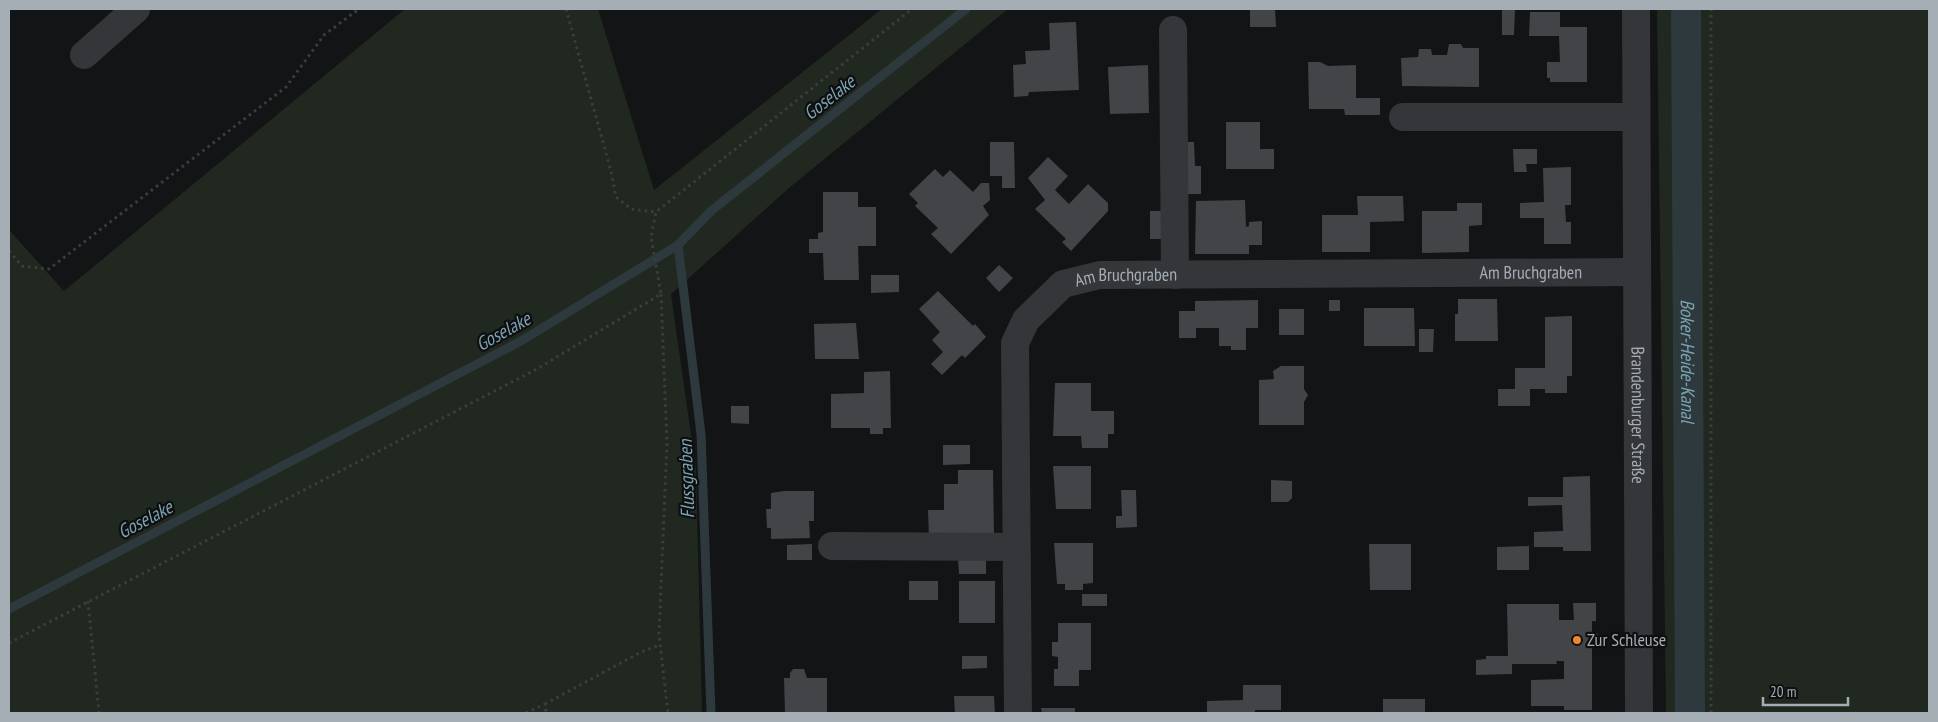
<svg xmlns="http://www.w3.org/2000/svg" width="1938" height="722" font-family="'PT Sans Narrow',sans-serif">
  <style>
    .green { fill: #202820 }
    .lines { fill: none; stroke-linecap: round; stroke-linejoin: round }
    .stream { stroke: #2d393d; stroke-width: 9 }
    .canal { stroke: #2d393d; stroke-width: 30 }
    .building { fill: #424448 }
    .path { stroke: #3a3e41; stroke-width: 3; stroke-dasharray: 2.5 4; stroke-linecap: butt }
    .minor { stroke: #34363a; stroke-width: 28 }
    .poi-dot { fill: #ee8632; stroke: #0e0f10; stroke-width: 2 }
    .labels { text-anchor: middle; stroke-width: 4.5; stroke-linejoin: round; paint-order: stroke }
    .street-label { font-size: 18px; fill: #a5adb5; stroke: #0e0f10 }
    .poi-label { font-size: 18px; fill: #a5adb5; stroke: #0e0f10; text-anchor: start }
    .water-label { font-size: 19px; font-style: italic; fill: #7ca3b0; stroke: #0e0f10 }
  </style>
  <rect width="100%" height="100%" fill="#131415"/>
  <path class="green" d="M405,9H598L654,190L882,9H1008L789,188L671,294L696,470L702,713H9V230L64,291Z
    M1657,9H1929V713H1666Z"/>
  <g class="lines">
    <path class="stream" d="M678,245L701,434L711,713
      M9,609L521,341L678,245L711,211L966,9"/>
    <path class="canal" id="s1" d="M1686,9L1690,713"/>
  </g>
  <path class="building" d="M1250,9H1275L1276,27H1250Z
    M1502,9H1515L1514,35H1502Z
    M1530,12H1560V27H1587V82H1550V78H1547V62H1560L1559,36H1529Z
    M1076,22L1079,90L1029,92L1028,96L1014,97L1013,65L1026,64L1025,51L1050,50L1049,23Z
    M1449,44H1461L1463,48H1479V87L1402,86L1401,58L1418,57L1419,49H1431L1432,55H1447Z
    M1308,62H1320L1328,66L1356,65V98H1380V115H1345L1344,109H1309Z
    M1148,65L1149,113L1110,114L1108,67Z
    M1226,122H1260V149H1274V169H1226Z
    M990,142H1014L1015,188H1002V176H990Z
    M1182,142H1194L1195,166H1201V194H1180Z
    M1513,149H1537V164H1526L1527,172H1514Z
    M1048,157L1068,176L1055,190L1069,204L1088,184L1108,203V211L1071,251L1062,242L1066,239L1035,209L1045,200L1028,178Z
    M1571,167V205H1565L1566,222H1571V244H1544V218H1520V203L1544,202L1543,168Z
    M935,169L943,177L950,170L973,192L981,183H989L990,200L983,206L989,215L951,254L931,234L938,228L915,206L918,203L909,194Z
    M823,192H858V207H876V246H858L859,280H824L823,253H809V239H818V233L823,232Z
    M1357,196H1403L1404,221L1370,222V252H1322V215H1358Z
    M1245,200L1246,227L1249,226V222L1262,221V245H1249V254H1195L1196,201Z
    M1457,203H1482V225L1469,226V252L1422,253V211H1457Z
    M1150,211H1166V239H1150Z
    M999,265L1013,278L999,292L986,278Z
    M871,275H899V292L871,293Z
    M938,291L973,326L975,324L986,337L965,358L962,355L942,375L931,364L943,352L932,340L940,332L919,309Z
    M1458,299H1497L1498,341H1455V314H1458Z
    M1258,300V328H1246V350H1231V346H1219V328H1196V338H1179V311H1195V301Z
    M1329,300H1340V311H1329Z
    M1364,308H1414L1415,346H1364Z
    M1279,309H1304V335H1279Z
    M1572,316V376H1567V393H1545V389H1530V406H1498V389H1515V368H1545V317Z
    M856,323L859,359H815L814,324Z
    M1419,329H1434L1433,352H1419Z
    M1281,366H1304V389L1308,395L1304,402V425H1259V380L1274,379L1273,371Z
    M890,371L891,428H883V434H870V428H831V394L864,393V372Z
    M1055,383H1091V411H1114V434H1108V448H1082L1081,436H1053Z
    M731,406H749V424L731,423Z
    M943,445H970V464L943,465Z
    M1053,466H1091V509H1056Z
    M958,470H993L994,536L929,538L928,510H944V484H958Z
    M1590,476L1591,551H1563V547H1534V532L1563,531L1562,505L1528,506V497H1563V477Z
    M1271,480L1292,481V498L1288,502H1271Z
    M1121,490H1136L1137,527L1116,528V516H1122Z
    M784,491H814V521H809L810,538L771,539V528H767L766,509H771V493Z
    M1054,543H1093V583L1083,584V590H1065V584H1057Z
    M812,544V560H787V545Z
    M1369,544H1411V590H1370Z
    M1529,546V570H1497V547Z
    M986,558V574H959L958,559Z
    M909,581H938V600H909Z
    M959,581H995V623H959Z
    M1082,594H1107V606H1082Z
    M1573,603H1596V621H1592V633H1597L1600,641L1598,643H1592V710H1564V706H1531V680L1564,679V661H1556L1557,664H1512V674L1476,675V660L1486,659V656H1508L1507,604H1559V620H1574Z
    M1058,623H1091V670H1079V686H1054V669H1058V657L1052,656V642H1058Z
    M962,656H987V668L962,669Z
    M793,669H804L807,678H827V713H785L784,678H790V673Z
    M1243,685H1281V710H1255V713H1207V701L1243,700Z
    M954,696H994L995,713H955Z
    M1383,699H1425V713H1383Z
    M1041,708H1075V713H1042Z"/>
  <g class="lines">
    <path class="path" d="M566,9L611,171L616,197L631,209L656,212
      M9,251L22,266L49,269L286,87L324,35L359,9
      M661,294L667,443L659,634L668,713
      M88,601L99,713
      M9,643L537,369L661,294L651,237L656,212L912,9
      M545,704L641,652L660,645
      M526,713L545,704L546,713
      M1711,713V9"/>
    <g class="minor">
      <path id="s2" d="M1636,9L1639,713"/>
      <path d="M1173,30L1175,275"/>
      <path d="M84,55L136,9"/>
      <path d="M1403,117H1636"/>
      <path d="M832,546L1016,547"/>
      <path id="s3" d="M1018,713L1015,343L1026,320L1063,284L1100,275L1637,272"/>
    </g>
  </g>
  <circle class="poi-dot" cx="1577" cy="640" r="5"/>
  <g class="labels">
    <g class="street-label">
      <text dy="6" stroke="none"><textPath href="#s3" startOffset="916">Am Bruchgraben</textPath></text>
      <text dy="6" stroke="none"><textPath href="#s3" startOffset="511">Am Bruchgraben</textPath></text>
      <text dy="6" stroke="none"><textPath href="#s2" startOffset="406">Brandenburger Straße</textPath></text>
    </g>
    <g class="poi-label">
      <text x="1587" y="646">Zur Schleuse</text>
    </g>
    <g class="water-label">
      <text transform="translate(829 97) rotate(-38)" y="7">Goselake</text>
      <text transform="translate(503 331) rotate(-29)" y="7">Goselake</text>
      <text dy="7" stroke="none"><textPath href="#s1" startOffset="352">Boker-Heide-Kanal</textPath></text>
      <text transform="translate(686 479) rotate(-92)" y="7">Flussgraben</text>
      <text transform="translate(145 519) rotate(-28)" y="7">Goselake</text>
    </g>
  </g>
  <rect width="1938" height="722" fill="none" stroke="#a5adb5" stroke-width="20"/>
  <path d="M1763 697v8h85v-8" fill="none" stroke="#a5adb5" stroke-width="2.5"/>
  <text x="1770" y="697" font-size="15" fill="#a5adb5" stroke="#0e0f10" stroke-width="4" paint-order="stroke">20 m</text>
</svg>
